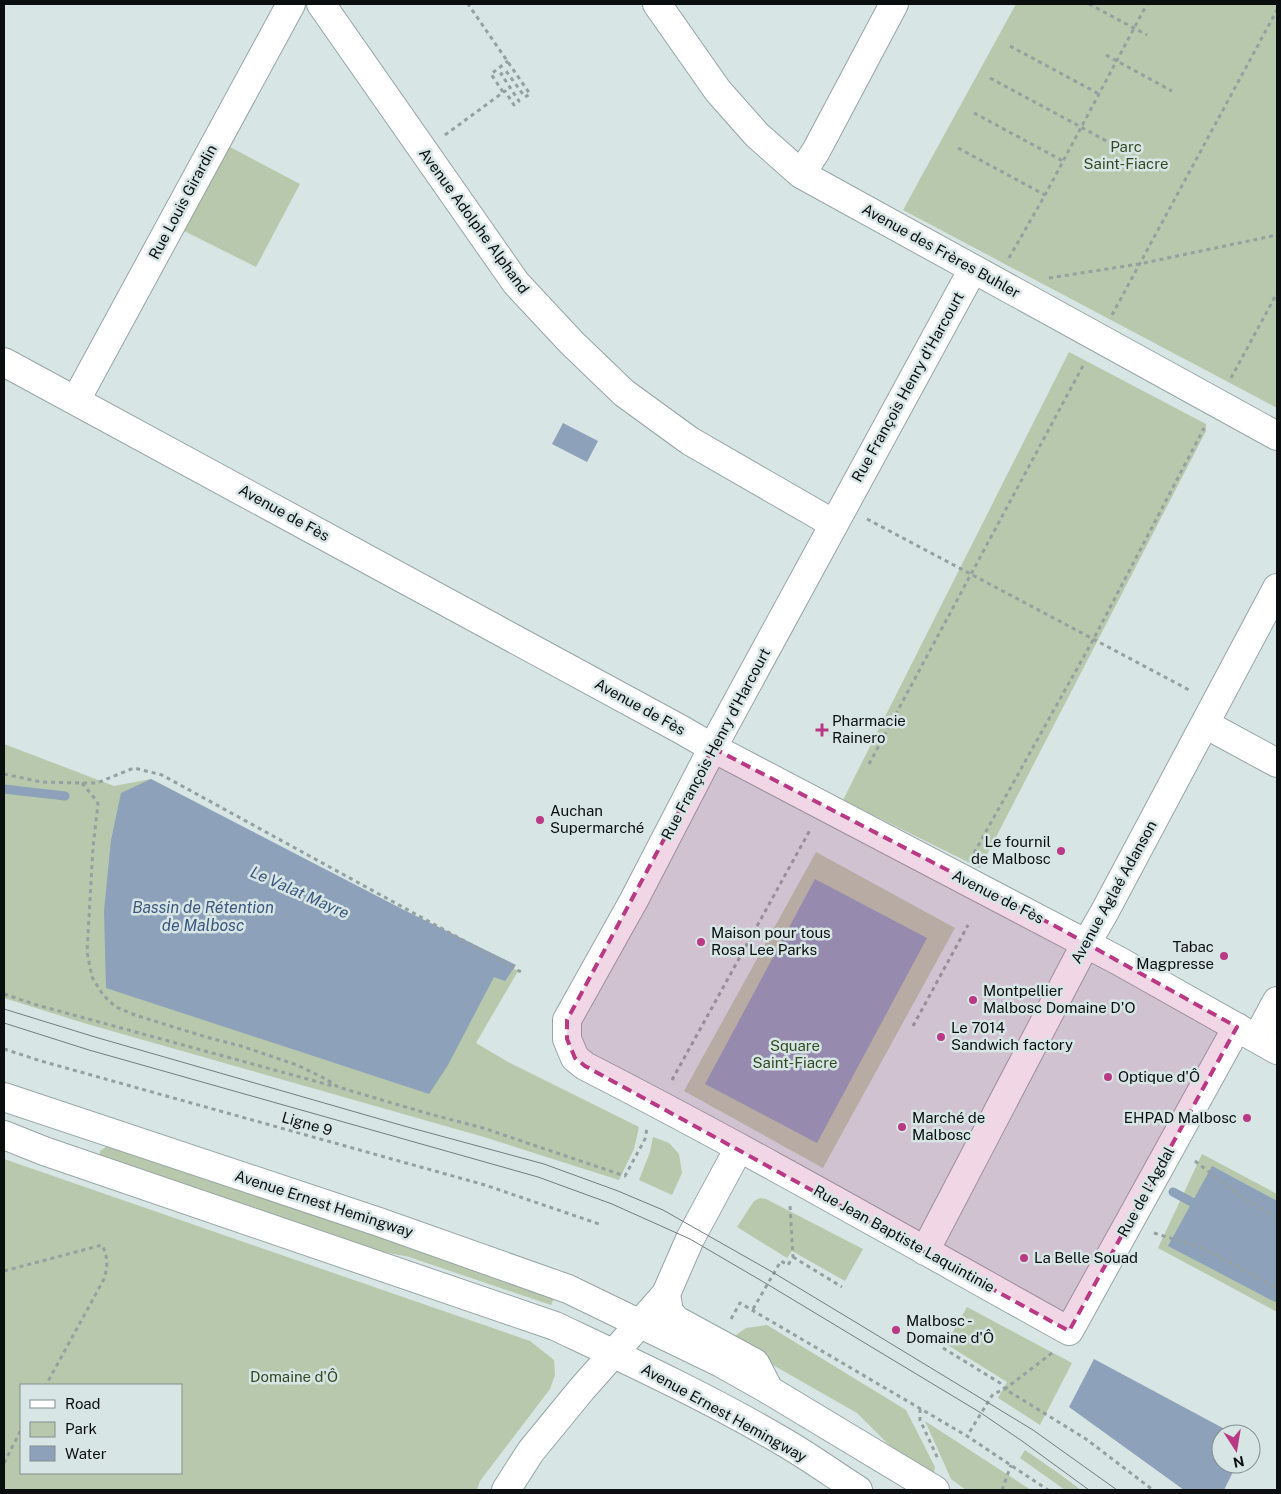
<svg xmlns="http://www.w3.org/2000/svg" width="1281" height="1494" font-family="'Public Sans',sans-serif">
  <style>
    .green { fill: #b7c8ac; fill-rule: evenodd }
    .water { fill: #8ea1ba }
    .lines { fill: none; stroke-linecap: round; stroke-linejoin: round }
    .stream { stroke: #8ea1ba; stroke-width: 9 }
    .minor-casing { stroke: #98a5a5; stroke-width: 30 }
    .major-casing { stroke: #98a5a5; stroke-width: 30 }
    .path { stroke: #95a0a0; stroke-width: 3; stroke-dasharray: 4 4; stroke-linecap: butt }
    .minor { stroke: #fff; stroke-width: 28 }
    .major { stroke: #fff; stroke-width: 28 }
    .tram { stroke: #747d7d; stroke-width: 1 }
    .marked { fill: #ba3984; fill-opacity: 0.2; stroke: #ba3984; stroke-width: 4; stroke-dasharray: 10 6; stroke-linejoin: round }
    .poi-dot { fill: #ba3984; stroke: #d7e5e5; stroke-width: 2 }
    .labels { text-anchor: middle; stroke-width: 5; stroke-linejoin: round; paint-order: stroke }
    .park-label { font-size: 15px; fill: #314a20; stroke: #d7e5e5 }
    .street-label { font-size: 15px; fill: #0a0e0e; stroke: #d7e5e5 }
    .poi-label { font-size: 15px; fill: #0a0e0e; stroke: #d7e5e5; text-anchor: start }
    .water-label { font-size: 16px; font-style: italic; fill: #3b577f; stroke: #d7e5e5 }
  </style>
  <rect width="100%" height="100%" fill="#d7e5e5"/>
  <path class="green" d="M1016,4H1277V408L903,210Z
    M226,145L300,184L256,267L180,229Z
    M1069,352L1206,424V431L980,868L843,800Z
    M4,744L114,786L151,779L518,971L476,1043L508,1062L639,1127L634,1149L619,1180L484,1137L87,1024L4,998Z
    M816,852L955,928L823,1168L684,1091Z
    M653,1137L669,1143L679,1154L682,1173L672,1195L639,1180L650,1152Z
    M113,1145L557,1291L551,1305L409,1257L384,1252H359L99,1161L100,1151L106,1147Z
    M1202,1154L1277,1194V1312L1158,1248Z
    M4,1159L530,1341L554,1360L555,1375L550,1389L480,1481L477,1490H4ZM21,1385H181V1473H21Z
    M760,1198L766,1199L863,1249L845,1281L792,1251L787,1258L737,1227L754,1201Z
    M967,1307L1072,1363L1040,1425L998,1398L1007,1382L946,1344Z
    M767,1325L906,1410L935,1467L934,1475L891,1447L857,1413L729,1340L746,1328Z
    M925,1421L1031,1490H966L951,1479Z
    M1025,1450L1061,1475L1081,1490H1065L1020,1458Z"/>
  <path class="water" d="M563,423L598,441L587,462L552,444Z
    M151,779L404,910L516,965L505,981L494,977L448,1065L429,1094L106,988L104,911L111,840L121,793Z
    M815,879L927,938L817,1143L705,1084Z
    M1212,1166L1277,1201V1303L1168,1246Z
    M1094,1359L1234,1434H1221V1464H1237L1224,1490H1184L1069,1407Z"/>
  <g class="lines">
    <path class="stream" d="M4,789L65,796
      M1173,1192L1203,1208"/>
    <defs>
      <path id="minor" d="M321,4L516,283L572,343L624,393L690,441L834,524
        M657,4L718,91L757,135L801,174L1277,436
        M801,174L816,151L894,4
        M973,269L722,730L634,900L567,1020V1039L575,1058L585,1066C749,1150 909,1242 1069,1331L1237,1027
        M4,362L682,730L713,748L1119,961L1277,1050
        M76,400L291,4
        M1205,724L1277,763
        M1257,1038L1277,1001
        M925,1251L1078,958L1104,913L1277,588
        M666,1294L669,1312L676,1320L755,1363L769,1390
        M506,1490L531,1451L581,1390L666,1294L690,1239L739,1148"/>
      <path id="major" d="M4,1097L379,1222L568,1289L721,1363L769,1390L935,1490
        M4,1135L44,1151L555,1326C631,1362 709,1398 782,1441C808,1456 833,1474 858,1490"/>
    </defs>
    <use href="#minor" class="minor-casing"/>
    <use href="#major" class="major-casing"/>
    <path class="path" d="M1089,4L1147,35
      M1010,46L1099,94
      M1106,55L1172,91
      M990,78L1081,127L1121,149
      M503,92L491,74L508,61
      M974,113L1063,161
      M445,135L505,91L514,105L519,101L501,74L506,71L525,97L530,94L468,4
      M958,148L1045,195
      M1009,258L1045,195L1147,4
      M1049,278L1139,264L1277,235
      M1112,315L1277,10
      M1231,378L1277,293
      M867,519L1191,691
      M869,764L1085,362
      M4,774L41,782L82,783H97L134,768L162,775L521,972
      M82,783L96,800L98,804L93,847L87,952L92,977L103,995L116,1007L135,1015L206,1037L241,1046L297,1065L326,1079L338,1087L426,1113L483,1128L625,1176L645,1139L647,1128
      M974,853L1093,640L1204,428
      M4,994L37,1005L333,1086
      M913,1026L968,925
      M4,1049L41,1061L485,1185L602,1225
      M672,1080L810,830
      M1195,1161L1241,1197L1277,1217
      M1154,1233L1203,1248L1277,1288
      M793,1257L842,1287
      M4,1271L102,1245C108,1257 108,1266 104,1279L46,1385
      M753,1309L781,1261L788,1265L793,1257L790,1206
      M731,1319L740,1303L967,1436L1048,1490
      M943,1348L1000,1383L1005,1389L993,1394L967,1436
      M1052,1353L1005,1389L1086,1439L1153,1490
      M920,1409V1420L938,1459
      M4,1463L21,1430
      M1002,1490L1011,1465"/>
    <use href="#minor" class="minor"/>
    <use href="#major" class="major"/>
    <path class="tram" d="M4,1009L95,1037L404,1126L544,1164L618,1191L663,1210L774,1273L852,1320L1033,1430L1117,1490
      M4,1023L89,1050L538,1177L612,1204L690,1239L767,1284L981,1413L1022,1441L1089,1490"/>
  </g>
  <path class="marked" d="M713,748L1055,926L1237,1027L1069,1331L585,1066L575,1058L567,1039V1020Z"/>
  <g class="poi-dot">
    <path d="M819.5 722.5h5v5h5v5h-5v5h-5v-5h-5v-5h5z"/>
    <circle cx="540" cy="820" r="5"/>
    <circle cx="1061" cy="851" r="5"/>
    <circle cx="701" cy="942" r="5"/>
    <circle cx="1224" cy="956" r="5"/>
    <circle cx="973" cy="1000" r="5"/>
    <circle cx="941" cy="1037" r="5"/>
    <circle cx="1108" cy="1077" r="5"/>
    <circle cx="1247" cy="1118" r="5"/>
    <circle cx="902" cy="1127" r="5"/>
    <circle cx="1024" cy="1258" r="5"/>
    <circle cx="896" cy="1330" r="5"/>
  </g>
  <g class="labels">
    <g class="park-label">
      <text x="1126" y="152">Parc<tspan x="1126" dy="17">Saint-Fiacre</tspan></text>
      <text x="795" y="1051">Square<tspan x="795" dy="17">Saint-Fiacre</tspan></text>
      <text x="294" y="1382">Domaine d'Ô</text>
    </g>
    <g class="street-label">
      <text transform="translate(183 202) rotate(-62)" y="5">Rue Louis Girardin</text>
      <text transform="translate(474 221) rotate(54)" y="5">Avenue Adolphe Alphand</text>
      <text transform="translate(941 251) rotate(29)" y="5">Avenue des Frères Buhler</text>
      <text transform="translate(908 387) rotate(-61)" y="5">Rue François Henry d'Harcourt</text>
      <text transform="translate(284 513) rotate(29)" y="5">Avenue de Fès</text>
      <text transform="translate(640 707) rotate(29)" y="5">Avenue de Fès</text>
      <text transform="translate(716 744) rotate(-62)" y="5">Rue François Henry d'Harcourt</text>
      <text transform="translate(1114 892) rotate(-61)" y="5">Avenue Aglaé Adanson</text>
      <text transform="translate(998 897) rotate(27)" y="5">Avenue de Fès</text>
      <text transform="translate(307 1124) rotate(16)" y="5">Ligne 9</text>
      <text transform="translate(1146 1192) rotate(-61)" y="5">Rue de l'Agdal</text>
      <text transform="translate(324 1204) rotate(18)" y="5">Avenue Ernest Hemingway</text>
      <text transform="translate(904 1239) rotate(29)" y="5">Rue Jean Baptiste Laquintinie</text>
      <text transform="translate(724 1413) rotate(29)" y="5">Avenue Ernest Hemingway</text>
    </g>
    <g class="poi-label">
      <text x="832" y="726">Pharmacie<tspan x="832" dy="17">Rainero</tspan></text>
      <text x="550" y="816">Auchan<tspan x="550" dy="17">Supermarché</tspan></text>
      <text x="1051" y="847" text-anchor="end">Le fournil<tspan x="1051" dy="17">de Malbosc</tspan></text>
      <text x="711" y="938">Maison pour tous<tspan x="711" dy="17">Rosa Lee Parks</tspan></text>
      <text x="1214" y="952" text-anchor="end">Tabac<tspan x="1214" dy="17">Magpresse</tspan></text>
      <text x="983" y="996">Montpellier<tspan x="983" dy="17">Malbosc Domaine D'O</tspan></text>
      <text x="951" y="1033">Le 7014<tspan x="951" dy="17">Sandwich factory</tspan></text>
      <text x="1118" y="1082">Optique d'Ô</text>
      <text x="912" y="1123">Marché de<tspan x="912" dy="17">Malbosc</tspan></text>
      <text x="1237" y="1123" text-anchor="end">EHPAD Malbosc</text>
      <text x="1034" y="1263">La Belle Souad</text>
      <text x="906" y="1326">Malbosc -<tspan x="906" dy="17">Domaine d'Ô</tspan></text>
    </g>
    <g class="water-label">
      <text transform="translate(300 892) rotate(24)" y="6">Le Valat Mayre</text>
      <text x="203" y="913">Bassin de Rétention<tspan x="203" dy="18">de Malbosc</tspan></text>
    </g>
  </g>
  <rect width="1281" height="1494" fill="none" stroke="#0a0e0e" stroke-width="10"/>
  <rect x="20" y="1384" width="162" height="90" fill="#d7e5e5" stroke="#858f8f"/>
  <rect x="30" y="1400" width="25" height="8" fill="#ffffff" stroke="#858f8f"/>
  <text x="65" y="1409" font-size="15" fill="#0a0e0e">Road</text>
  <rect x="30" y="1422" width="25" height="15" fill="#b7c8ac" stroke="#858f8f"/>
  <text x="65" y="1434" font-size="15" fill="#0a0e0e">Park</text>
  <rect x="30" y="1446" width="25" height="15" fill="#8ea1ba" stroke="#858f8f"/>
  <text x="65" y="1459" font-size="15" fill="#0a0e0e">Water</text>
  <g transform="translate(1236 1449) rotate(168)"><circle r="24" fill="#d7e5e5" stroke="#858f8f"/>
  <path d="M0-4L9 19L0 12L-9 19Z" fill="#ba3984"/>
  <text y="-8" font-size="14" font-weight="bold" text-anchor="middle" fill="#0a0e0e">N</text>
  </g>
</svg>
